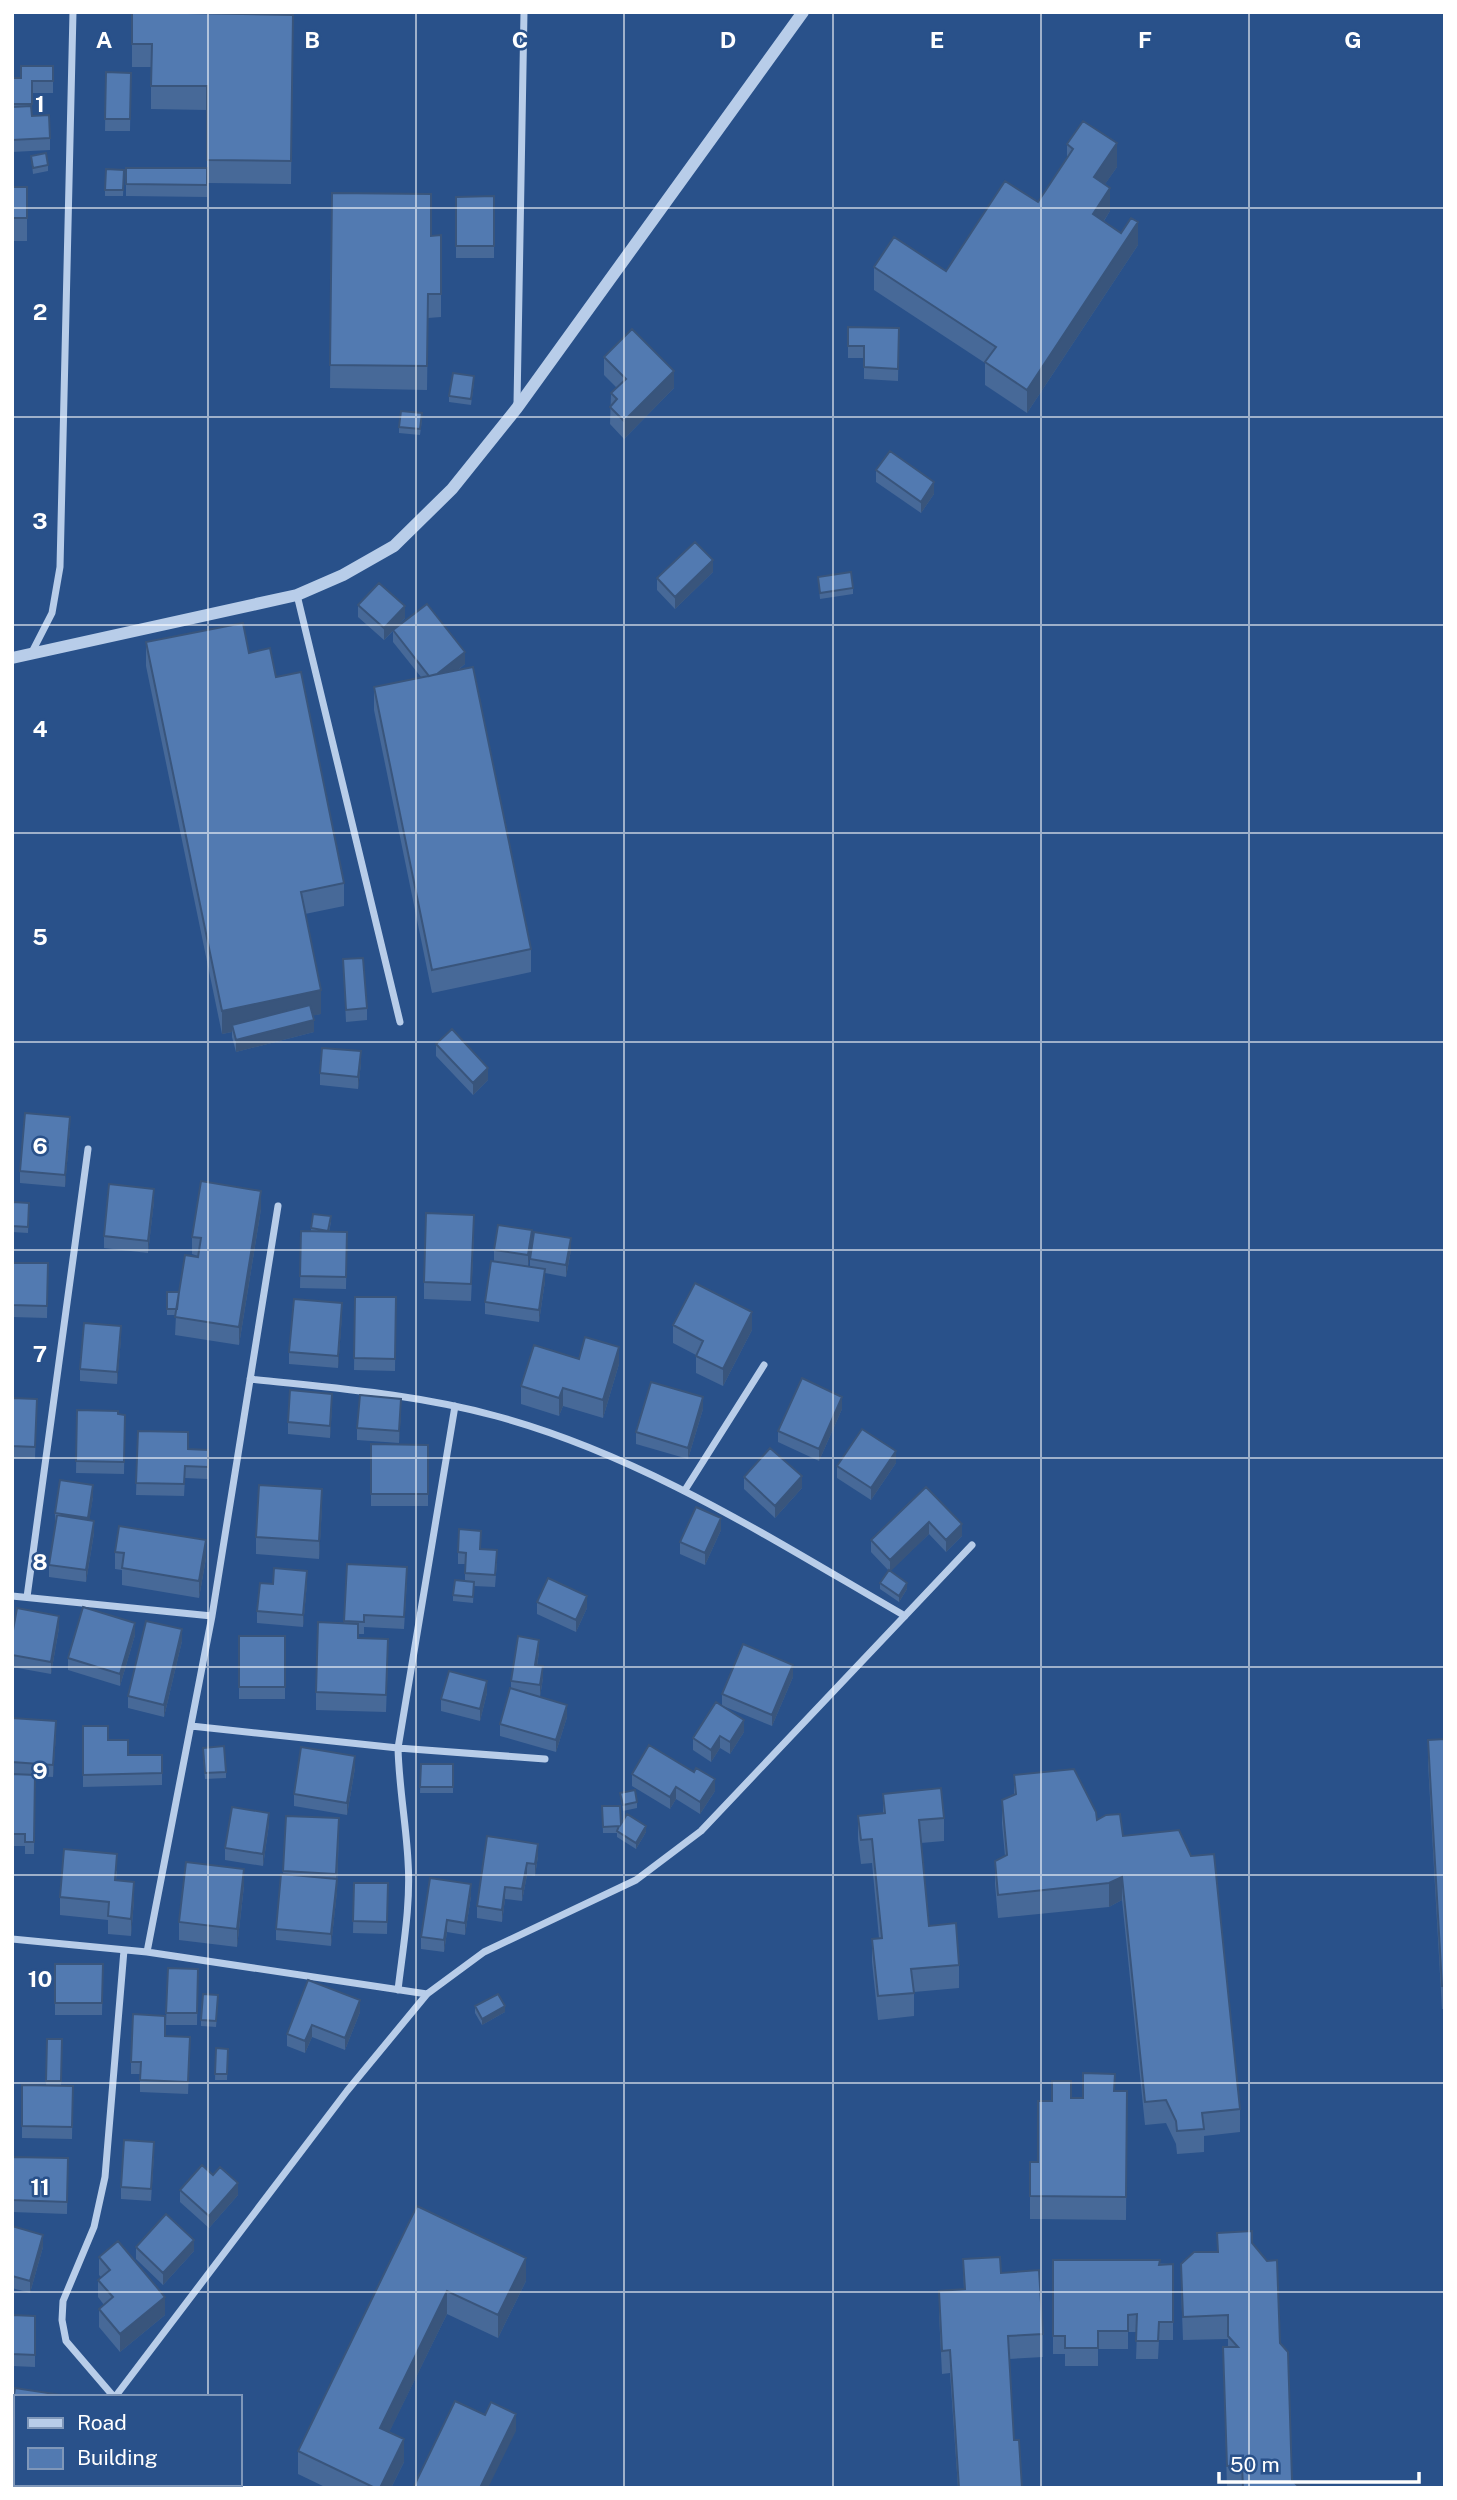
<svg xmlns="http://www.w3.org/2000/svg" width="1457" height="2500" font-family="'Public Sans',sans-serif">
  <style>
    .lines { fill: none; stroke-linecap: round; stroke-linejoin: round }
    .minor { stroke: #b8cde9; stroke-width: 7 }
    .tertiary { stroke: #b8cde9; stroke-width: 12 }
    .wall { fill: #476998 }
    .shaded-wall { fill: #39557c }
    .building { fill: #527ab1; stroke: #39557c; stroke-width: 2 }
    .grid { fill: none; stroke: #fff; stroke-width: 2; stroke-opacity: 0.55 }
    .grid-label { font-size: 23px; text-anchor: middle; font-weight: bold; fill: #fff; stroke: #29518a; stroke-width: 5; stroke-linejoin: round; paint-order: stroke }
  </style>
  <rect width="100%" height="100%" fill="#29518a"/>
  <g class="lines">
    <path class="minor" d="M517,404L524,12
      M297,595L400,1022
      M32,652L52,613L60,567L73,12
      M250,1379C333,1388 416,1394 496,1416C644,1456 773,1540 905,1616
      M685,1490L764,1365
      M12,1596L212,1616
      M27,1597L88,1149
      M191,1726L398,1748L545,1759
      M12,1939L147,1952L427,1994
      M147,1952L212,1616L278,1206
      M398,1990C403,1947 411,1904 408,1861C406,1823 399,1787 398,1748L455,1406
      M114,2397L66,2341L62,2320L63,2301L94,2227L105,2177L124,1950
      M115,2397L347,2091L427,1994L484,1952L636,1880L701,1831L972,1545
      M12,2483H16
      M25,2484L55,2487"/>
    <path class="tertiary" d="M12,658L297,595L343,575L394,546L452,489L517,408L803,12"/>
  </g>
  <path class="wall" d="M132,12L293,15L291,184L207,183V197L126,196V168H207V110L151,109V67H132Z
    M53,66V93H32V116L50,138V150L12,152V78H21Z
    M106,72L131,73L130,131H105Z
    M1067,144L1117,167L1105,184L1110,211L1104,221L1138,245L1027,413L985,385V363L874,290V267L946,271L1038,202L1067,158Z
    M31,156L48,165V171L33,174Z
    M124,170L123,196H105V190Z
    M12,187H27V241H12Z
    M332,193L431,236L441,235V317L428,318L427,390L330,388Z
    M494,196V258H456V197Z
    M848,327L899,328L898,381L864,379V358H848Z
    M604,357L674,388L624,439L610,424L611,393L617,388L604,375Z
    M474,382L471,405L449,402V396Z
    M422,419L420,435L399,433V427Z
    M876,470L934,494L921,513L876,482Z
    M713,572L675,609L657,590V578Z
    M818,577L853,588V594L820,599Z
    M358,605L405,618L393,630L465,664L458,670L531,949V972L432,993L374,710V687L421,677L393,642V631L384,640L358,617Z
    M146,642L249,653L276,677L344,883V906L305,914L321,1014L313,1015L314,1032L236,1052L232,1037V1032L222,1034L146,666Z
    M343,959L367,1008V1020L346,1022Z
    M436,1044L488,1080L473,1095L436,1056Z
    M361,1063L358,1089L320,1085V1073Z
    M70,1128L65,1187L20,1183V1171Z
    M154,1201L148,1253L104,1248V1236Z
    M29,1203L28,1233L12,1232V1217Z
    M261,1209L239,1345L175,1335L176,1315H167V1292H179L198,1257V1256L192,1254V1237Z
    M331,1222L329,1232H347L346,1289L300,1288L301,1231H311V1228Z
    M474,1233L471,1301L424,1299V1282Z
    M532,1242L528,1266L530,1267V1259L571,1250L566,1277L545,1273V1281L539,1322L485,1314V1302L494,1262V1250Z
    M12,1263H48L47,1318L12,1317Z
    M355,1297H396L395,1371L354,1370Z
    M342,1315L338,1368L289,1364V1352Z
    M673,1325L752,1330L723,1386L696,1373V1355L673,1343Z
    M121,1338L117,1384L80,1381V1369Z
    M579,1359L619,1364L603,1418L563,1406L559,1416L521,1404V1386Z
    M12,1398L37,1399L35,1459L12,1458Z
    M332,1406L330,1438L288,1434V1422Z
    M703,1409L688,1459L636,1444V1432Z
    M842,1409L819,1461L778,1442V1431Z
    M77,1410L125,1415L124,1474L76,1473Z
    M401,1411L399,1443L357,1440V1428Z
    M138,1431L188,1449L208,1450V1479L185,1478L184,1496L136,1495Z
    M371,1444L428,1445V1506H371Z
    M896,1463L871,1500L837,1478V1466Z
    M744,1477L802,1488L775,1518L744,1489Z
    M926,1487L962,1536L946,1552L929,1534L890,1571L907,1589L899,1602L880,1589V1583L889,1571L871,1552V1540Z
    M93,1497L89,1520L94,1533L86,1582L49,1577V1565L55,1525V1513Z
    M322,1507L319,1559L256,1554V1537Z
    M721,1530L705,1565L680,1554V1542Z
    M481,1549L497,1562L495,1587L474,1586L473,1603L453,1601V1595L465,1581V1564H458V1552Z
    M115,1552L206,1558L199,1598L122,1585V1570L115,1569Z
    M347,1564L407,1579L404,1629L364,1627V1634H358V1638L388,1657L386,1712L316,1710V1692L344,1623Z
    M307,1583L303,1627L257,1623V1611L273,1584Z
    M537,1602L587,1608L576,1632L537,1614Z
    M59,1628L51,1674L12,1667V1636Z
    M135,1635L120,1686L68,1670V1658Z
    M239,1636H285V1699H239Z
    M182,1641L164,1717L128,1708V1696Z
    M539,1652L537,1666L543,1678L540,1697L567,1717L556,1752L500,1736V1724L511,1688V1681Z
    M793,1677L772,1726L723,1706L744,1732L730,1754L720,1748L711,1762L693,1750V1738L722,1706V1694Z
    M487,1693L480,1721L441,1711V1699Z
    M12,1718L56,1733L53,1777L35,1776L34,1854H25V1846H12Z
    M83,1726L108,1740L128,1755H162V1785L83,1787Z
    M1445,1739V2009H1442L1428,1763V1740Z
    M203,1754L226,1772V1778L205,1779Z
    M421,1764H453V1793H420Z
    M355,1768L347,1815L294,1806V1794Z
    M632,1774L715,1791L700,1814L676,1799L670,1809L632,1786Z
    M1014,1775L1097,1820L1123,1836L1240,2109V2132L1204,2136V2152L1177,2154L1176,2144L1166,2123L1145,2125L1122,1900L1109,1907L998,1918L995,1884V1861L1005,1856L1002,1824V1800L1014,1794Z
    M620,1793L637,1802V1808L623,1811Z
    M883,1794L944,1818V1841L921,1843L929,1926L959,1965V1988L914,1992V2016L878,2020L872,1962V1939L879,1938L872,1863L861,1864L858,1839V1816L883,1813Z
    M602,1806L621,1824L646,1832L636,1849L617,1837V1833H603Z
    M286,1816L339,1830L337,1891L331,1946L276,1940V1929L283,1874Z
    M269,1824L263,1866L225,1860V1848Z
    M487,1836L538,1856L535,1876L527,1875L522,1901L505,1899L502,1922L477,1918V1906Z
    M117,1871L116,1880L134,1900L131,1936L108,1934V1920L60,1915V1897Z
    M354,1883H388L387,1934L353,1933Z
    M244,1886L237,1947L179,1940V1922Z
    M471,1896L465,1935L447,1932L444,1952L421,1949V1937Z
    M55,1964H103L102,2015H55Z
    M168,1968L198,1969L197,2025H166Z
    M308,1980L360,2012L345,2050L312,2037L305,2053L287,2046V2034Z
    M218,2001L216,2027L201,2026V2020Z
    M475,2006L505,2012L482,2025L475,2013Z
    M165,2036L190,2049L188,2094L140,2092V2074H131V2062Z
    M47,2039H62L61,2086H73L72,2139L22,2138V2085L46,2086Z
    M216,2048L228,2049L227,2080H215Z
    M1115,2091H1127L1126,2220L1030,2219V2162H1038L1052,2101L1071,2098H1083Z
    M154,2154L151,2201L121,2199V2187Z
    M13,2157L68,2158L67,2214L12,2212Z
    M213,2175L238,2195L209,2228L180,2202V2190Z
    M417,2206L526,2281L498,2338L447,2314L389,2432L404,2462L391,2488H327L298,2474V2451Z
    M12,2226L43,2247L30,2293L12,2288Z
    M1217,2233L1252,2243L1280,2343L1292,2480L1297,2485L1309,2488H1227L1223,2347H1228V2339L1183,2340L1181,2287V2264L1217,2252Z
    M136,2247L194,2251L163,2285L136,2259Z
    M99,2257L165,2315L120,2352L99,2327V2309L104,2305L98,2297V2280L101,2277L99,2275Z
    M963,2259L1001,2273L1043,2334V2357L1009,2359L1014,2440L1022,2488H958L950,2373L942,2374L939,2314V2291L964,2290Z
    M1053,2260L1173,2264V2340H1159L1158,2359H1136L1137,2332H1128V2349H1098V2366H1065V2354H1053Z
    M12,2315L35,2316V2367L12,2366Z
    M16,2397V2445L12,2444V2407Z"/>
  <path class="shaded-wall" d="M1117,143V167L1094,200V177Z
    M1110,188V211L1093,238V214Z
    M1138,222V245L1027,413V390Z
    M674,371V388L624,439V421Z
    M934,482V494L921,513V502Z
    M713,560V572L675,609V597Z
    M405,606V618L384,640V628Z
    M465,652V664L431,691V679Z
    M321,990V1014L233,1032L232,1025V1032L222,1034V1011Z
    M314,1020V1032L236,1052V1040Z
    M361,1051V1063L358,1089V1077Z
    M488,1068V1080L473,1095V1083Z
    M70,1117V1128L65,1187V1175Z
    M154,1189V1201L148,1253V1241Z
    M261,1191V1209L239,1345V1327Z
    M532,1230V1242L528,1267V1255Z
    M571,1238V1250L566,1277V1265Z
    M545,1269V1281L539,1322V1310Z
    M342,1303V1315L338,1368V1356Z
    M752,1312V1330L723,1386V1369Z
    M121,1326V1338L117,1384V1372Z
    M619,1347V1364L603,1418V1400Z
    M563,1388V1406L559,1416V1398Z
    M332,1394V1406L330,1438V1426Z
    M703,1397V1409L688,1459V1448Z
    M842,1397V1409L819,1461V1449Z
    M401,1399V1411L399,1443V1431Z
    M896,1451V1463L871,1500V1488Z
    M802,1476V1488L775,1518V1506Z
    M93,1485V1497L88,1530V1518Z
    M322,1489V1507L319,1559V1541Z
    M721,1518V1530L705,1565V1553Z
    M94,1521V1533L86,1582V1570Z
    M929,1522V1534L890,1572V1560Z
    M962,1524V1536L946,1552V1540Z
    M206,1540V1558L199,1598V1581Z
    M307,1571V1583L303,1627V1615Z
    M907,1583V1589L899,1602V1596Z
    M587,1596V1608L576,1632V1620Z
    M59,1616V1628L51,1674V1662Z
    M135,1623V1635L120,1686V1674Z
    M182,1629V1641L164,1717V1705Z
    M539,1640V1652L535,1677V1665Z
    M793,1665V1677L772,1726V1715Z
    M543,1666V1678L540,1697V1685Z
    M487,1681V1693L480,1721V1709Z
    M567,1705V1717L556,1752V1740Z
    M744,1720V1732L730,1754V1742Z
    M56,1721V1733L53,1777V1765Z
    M720,1736V1748L711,1762V1750Z
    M355,1756V1768L347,1815V1803Z
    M715,1779V1791L700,1814V1802Z
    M676,1787V1799L670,1809V1797Z
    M269,1813V1824L263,1866V1854Z
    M339,1818L337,1891L331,1946V1934L336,1884Z
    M646,1826V1832L636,1849V1843Z
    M538,1844V1856L535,1876V1864Z
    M527,1863V1875L522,1901V1889Z
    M244,1869V1886L237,1947V1929Z
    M1122,1877V1900L1109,1907V1883Z
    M134,1882V1900L131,1936V1919Z
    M471,1884V1896L465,1935V1923Z
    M505,1887V1899L502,1922V1910Z
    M447,1920V1932L444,1952V1940Z
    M360,2000V2012L345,2050V2038Z
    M505,2006V2012L482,2025V2019Z
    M312,2025V2037L305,2053V2041Z
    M238,2183V2195L209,2228V2216Z
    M43,2235V2247L30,2293V2281Z
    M194,2240V2251L163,2285V2273Z
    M526,2258V2281L498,2338V2315Z
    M447,2291V2314L380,2451V2428Z
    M165,2297V2315L120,2352V2334Z
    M516,2414V2431L488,2488H480Z
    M404,2439V2462L391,2488H380Z"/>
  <path class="building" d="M132,12L293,15L291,161L207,160V86H151L152,44H132Z
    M21,66H53V81H32V104H12V78H21Z
    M106,72L131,73L130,119H105Z
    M31,106L32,116L49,115L50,138L12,140V107Z
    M1083,121L1117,143L1094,177L1110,188L1093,214L1121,233L1131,218L1138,222L1027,390L985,362L996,347L874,267L894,237L946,271L1005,181L1038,202L1073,149L1067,144Z
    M46,153L48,165L33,168L31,156Z
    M126,168H207V185L126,184Z
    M106,169L124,170L123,190H105Z
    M12,187H27V218H12Z
    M332,193L431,194V236L441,235V294H428L427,366L330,365Z
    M494,196V246H456V197Z
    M848,327L899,328L898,369L864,367V346H848Z
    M632,329L674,371L624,421L610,407L617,399L611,393L626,379L604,357Z
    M453,373L474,376L471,399L449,396Z
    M401,411L422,413L420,429L399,427Z
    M890,451L934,482L921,502L876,470Z
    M695,542L713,560L675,597L657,578Z
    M851,572L853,588L820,593L818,577Z
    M379,583L405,606L384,628L358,605Z
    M427,604L465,652L437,674L429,676L393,630Z
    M243,623L249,653L270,648L276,677L301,672L344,883L301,892L321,990L222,1011L146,642Z
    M473,667L531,949L432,970L374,687Z
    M363,958L367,1008L346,1010L343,959Z
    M310,1005L314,1020L236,1040L232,1025Z
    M452,1029L488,1068L473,1083L436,1044Z
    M322,1048L361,1051L358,1077L320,1073Z
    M25,1113L70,1117L65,1175L20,1171Z
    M201,1181L261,1191L239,1327L175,1317L185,1255L198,1257L201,1238L192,1237Z
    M109,1184L154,1189L148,1241L104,1236Z
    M13,1202L29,1203L28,1227L12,1226Z
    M426,1213L474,1215L471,1284L424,1282Z
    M313,1214L331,1216L328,1231L311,1228Z
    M498,1225L532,1230L528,1255L494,1250Z
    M301,1231L347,1232L346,1277L300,1276Z
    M534,1232L571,1238L566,1265L530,1259Z
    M491,1261L545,1269L539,1310L485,1302Z
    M12,1263H48L47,1306L12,1305Z
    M695,1283L752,1312L723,1369L696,1356L703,1341L673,1325Z
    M167,1292H179L177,1309H167Z
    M355,1297H396L395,1359L354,1358Z
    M294,1299L342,1303L338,1356L289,1352Z
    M84,1323L121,1326L117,1372L80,1369Z
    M585,1337L619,1347L603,1400L563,1388L559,1398L521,1386L534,1345L579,1359Z
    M802,1378L842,1397L819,1449L778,1431Z
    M651,1382L703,1397L688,1448L636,1432Z
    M290,1390L332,1394L330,1426L288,1422Z
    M360,1395L401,1399L399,1431L357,1428Z
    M12,1398L37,1399L35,1447L12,1446Z
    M77,1410L118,1411V1414L125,1415L124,1462L76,1461Z
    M862,1429L896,1451L871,1488L837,1466Z
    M138,1431L188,1432V1449L208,1450V1467L185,1466L184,1484L136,1483Z
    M371,1444L428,1445V1494H371Z
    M770,1448L802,1476L775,1506L744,1477Z
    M60,1480L93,1485L88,1518L55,1513Z
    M259,1485L322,1489L319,1541L256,1537Z
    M926,1487L962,1524L946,1540L929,1522L890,1560L871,1540Z
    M696,1507L721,1518L705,1553L680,1542Z
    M57,1515L94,1521L86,1570L49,1565Z
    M119,1526L206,1540L199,1581L122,1568L124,1553L115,1552Z
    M459,1529L481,1531L480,1549L497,1550L495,1575L465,1573L466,1553L458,1552Z
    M347,1564L407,1567L404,1617L364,1615V1622L344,1621Z
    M274,1568L307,1571L303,1615L257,1611L260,1583L273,1584Z
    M889,1570L907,1583L899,1596L880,1583Z
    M548,1578L587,1596L576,1620L537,1602Z
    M455,1580L474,1582L473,1597L453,1595Z
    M83,1607L135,1623L120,1674L68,1658Z
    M17,1608L59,1616L51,1662L12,1655V1636Z
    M146,1621L182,1629L164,1705L128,1696Z
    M318,1622L358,1624V1638L388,1639L386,1695L316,1692Z
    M239,1636H285V1687H239Z
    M518,1636L539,1640L535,1665L543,1666L540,1685L511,1681Z
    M743,1644L793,1665L772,1715L722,1694Z
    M449,1671L487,1681L480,1709L441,1699Z
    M510,1688L567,1705L556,1740L500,1724Z
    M716,1702L744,1720L730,1742L720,1736L711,1750L693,1738Z
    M12,1718L56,1721L53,1765L12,1762Z
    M83,1726H108V1740H128V1755H162V1773L83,1775Z
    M1445,1739V1986H1442L1428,1740Z
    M649,1745L694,1772L696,1768L715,1779L700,1802L676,1787L670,1797L632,1774Z
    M224,1746L226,1772L205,1773L203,1748Z
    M301,1747L355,1756L347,1803L294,1794Z
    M421,1764H453V1787H420Z
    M1074,1769L1096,1812L1097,1820L1106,1815L1120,1814L1123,1836L1179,1830L1191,1856L1214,1854L1240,2109L1202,2113L1204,2129L1177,2131L1176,2121L1166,2100L1145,2102L1122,1877L1109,1883L998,1895L995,1861L1007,1855L1002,1800L1016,1794L1014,1775Z
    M12,1774L35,1775L34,1842H25V1834H12Z
    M941,1788L944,1818L919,1820L929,1926L956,1923L959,1965L911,1969L914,1993L878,1996L872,1939L882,1938L872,1839L861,1840L858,1816L885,1813L883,1794Z
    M635,1790L637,1802L623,1805L620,1793Z
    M602,1806H620L621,1824L627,1814L646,1826L636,1843L617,1831L619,1826L603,1827Z
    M232,1807L269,1813L263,1854L225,1848Z
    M286,1816L339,1818L336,1874L283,1871Z
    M487,1836L538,1844L535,1864L527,1863L522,1889L505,1887L502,1910L477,1906Z
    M64,1849L117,1854L115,1880L134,1882L131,1919L108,1916L109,1902L60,1897Z
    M186,1862L244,1869L237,1929L179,1922Z
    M281,1874L337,1879L331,1934L276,1929Z
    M430,1878L471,1884L465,1923L447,1920L444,1940L421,1937Z
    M354,1883H388L387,1922L353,1921Z
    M55,1964H103L102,2003H55Z
    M168,1968L198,1969L197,2013H166Z
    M308,1980L360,2000L345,2038L312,2025L305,2041L287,2034Z
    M203,1994L218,1995L216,2021L201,2020Z
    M498,1994L505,2006L482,2019L475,2006Z
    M133,2014L165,2016V2036L190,2037L188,2082L140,2080L141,2062H131Z
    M47,2039H62L61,2081H46Z
    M216,2048L228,2049L227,2074H215Z
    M1083,2073L1115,2074L1114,2091H1127L1126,2197L1030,2196V2162H1038V2101H1052V2081H1071V2098H1083Z
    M22,2085L73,2086L72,2127L22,2126Z
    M124,2140L154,2142L151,2189L121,2187Z
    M13,2157L68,2158L67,2202L12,2200Z
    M202,2165L213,2175L220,2167L238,2183L209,2216L180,2190Z
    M417,2206L526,2258L498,2315L447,2291L380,2428L404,2439L380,2488H375L298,2451Z
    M166,2214L194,2240L163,2273L136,2247Z
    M12,2226L43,2235L30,2281L12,2276Z
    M1252,2231V2243L1267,2261L1277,2260L1280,2343L1288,2352L1292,2480L1297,2485H1309V2488H1243L1242,2465L1227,2466L1223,2347H1238L1228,2336V2315L1183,2317L1181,2264L1194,2252H1218L1217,2233Z
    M118,2241L165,2297L120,2334L99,2309L113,2297L98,2280L110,2270L99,2257Z
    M1000,2257L1001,2273L1039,2270L1043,2334L1008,2336L1014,2440H1019L1022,2488H959L950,2350L942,2351L939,2291L965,2289L963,2259Z
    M1053,2260H1160L1159,2265L1173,2264V2322H1159L1158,2341H1136L1137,2314L1128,2315V2331H1098V2348H1065V2336H1053Z
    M12,2315L35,2316V2355L12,2354Z
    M15,2388L61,2395L60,2397H16V2433L12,2432V2407Z
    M455,2401L485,2415L491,2402L516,2414L480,2488H413Z
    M153,2484H222L228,2488H151Z"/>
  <path class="grid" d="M208,12V2397M416,12V2488M624,12V2488M833,12V2488M1041,12V2488M1249,12V2488M12,208H1445M12,417H1445M12,625H1445M12,833H1445M12,1042H1445M12,1250H1445M12,1458H1445M12,1667H1445M12,1875H1445M12,2083H1445M12,2292H1445M208,2484V2488"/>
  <g class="grid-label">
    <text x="104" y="48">A</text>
    <text x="312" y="48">B</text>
    <text x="520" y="48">C</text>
    <text x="728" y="48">D</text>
    <text x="937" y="48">E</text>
    <text x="1145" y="48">F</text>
    <text x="1353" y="48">G</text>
    <text x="40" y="112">1</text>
    <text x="40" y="320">2</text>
    <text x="40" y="529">3</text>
    <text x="40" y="737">4</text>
    <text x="40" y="945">5</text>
    <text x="40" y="1154">6</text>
    <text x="40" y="1362">7</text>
    <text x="40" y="1570">8</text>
    <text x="40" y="1779">9</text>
    <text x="40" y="1987">10</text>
    <text x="40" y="2195">11</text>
  </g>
  <rect width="1457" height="2500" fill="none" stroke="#ffffff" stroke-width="28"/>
  <rect x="14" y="2395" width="228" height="91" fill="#29518a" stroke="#7f97b9" stroke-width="2"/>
  <rect x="28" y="2418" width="35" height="10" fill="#b8cde9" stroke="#7f97b9" stroke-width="2"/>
  <text x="77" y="2430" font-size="21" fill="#ffffff">Road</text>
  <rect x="28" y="2448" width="35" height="21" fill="#527ab1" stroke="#7f97b9" stroke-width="2"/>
  <text x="77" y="2465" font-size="21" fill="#ffffff">Building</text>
  <path d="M1219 2472v10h200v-10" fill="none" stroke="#ffffff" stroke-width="3.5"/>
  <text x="1230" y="2472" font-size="21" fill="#ffffff" stroke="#29518a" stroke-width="5" paint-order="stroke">50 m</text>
</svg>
